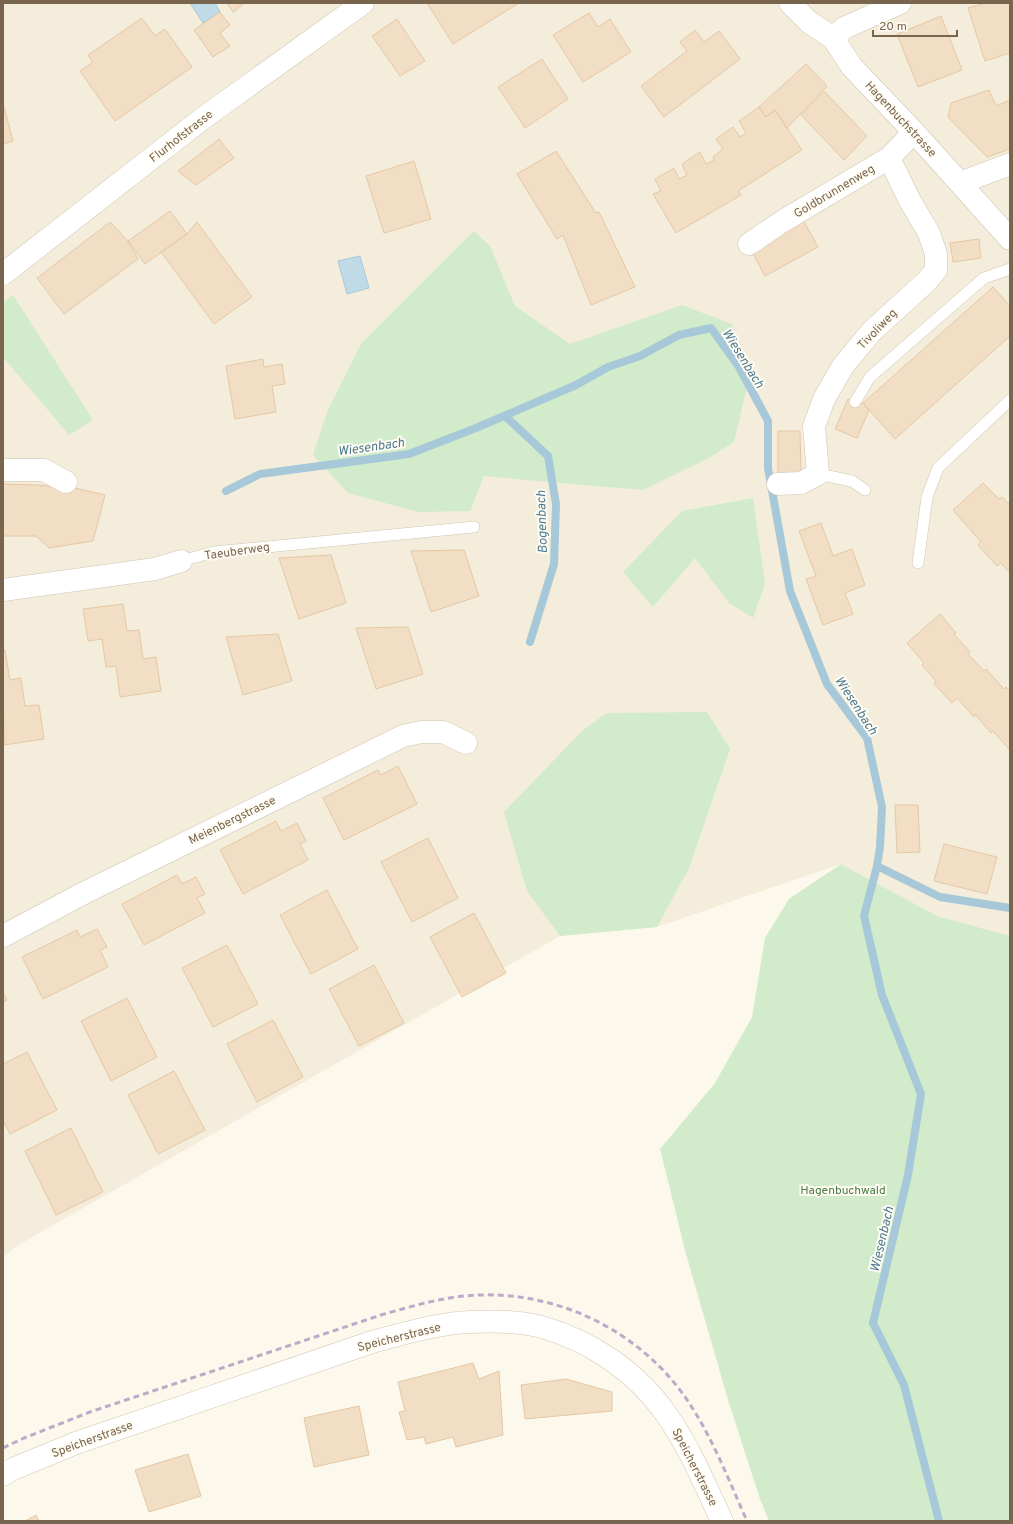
<svg xmlns="http://www.w3.org/2000/svg" width="1013" height="1524" font-family="Overpass,sans-serif">
  <style>
    .residential { fill: #f4eddb }
    .green { fill: #d2ebca }
    .water { fill: #c0dbe7; stroke: #a7c8d8 }
    .lines { fill: none; stroke-linecap: round; stroke-linejoin: round }
    .stream { stroke: #a7c8d8; stroke-width: 8 }
    .building { fill: #f2dec4; stroke: #e4c8a5 }
    .service-casing { stroke: #d0c4b1; stroke-width: 12 }
    .minor-casing { stroke: #d0c4b1; stroke-width: 23 }
    .tertiary-casing { stroke: #d0c4b1; stroke-width: 23 }
    .secondary-casing { stroke: #d3c5af; stroke-width: 23 }
    .service { stroke: #fff; stroke-width: 11 }
    .minor { stroke: #fff; stroke-width: 22 }
    .tertiary { stroke: #fff; stroke-width: 22 }
    .secondary { stroke: #fff; stroke-width: 22 }
    .rail { stroke: #bfa9c8; stroke-width: 3; stroke-dasharray: 6 4; stroke-linecap: butt }
    .labels { text-anchor: middle; stroke-width: 4; stroke-linejoin: round; paint-order: stroke }
    .street-label { font-size: 12px; fill: #79654e; stroke: #fffcf3 }
    .park-label { font-size: 12px; fill: #4d7e46; stroke: #fffcf3 }
    .water-label { font-size: 13px; font-style: italic; fill: #4c7a92; stroke: #fffcf3 }
  </style>
  <rect width="100%" height="100%" fill="#fcf9ec"/>
  <path class="residential" d="M3,3H1010V936L937,916L841,864L657,927L560,936L15,1247L3,1258Z"/>
  <path class="green" d="M474,231L490,246L515,306L570,344L682,305L732,324L749,378L734,442L709,458L643,490L571,484L484,476L470,511L418,512L348,493L313,455L328,410L361,344Z
    M13,295L93,420L69,435L3,357V303Z
    M753,498L765,584L753,618L729,603L695,558L653,607L623,572L682,511Z
    M707,712L730,749L689,868L657,927L560,936L527,891L504,812L583,730L607,713Z
    M841,864L937,916L1010,936V1521H769L760,1499L728,1400L686,1254L660,1149L715,1083L752,1017L765,938L789,899Z"/>
  <path class="water" d="M190,3H215L220,12L203,23Z
    M360,256L369,288L347,294L338,261Z"/>
  <g class="lines">
    <path class="stream" d="M505,416L548,456L556,504L554,564L530,642
      M226,491L260,474L409,454L476,428L576,385L608,367L640,356L679,335L711,328L739,367L768,421V468L790,591L827,684L867,738L882,807L880,847L877,866L864,916L882,995L921,1094L908,1175L873,1323L904,1385L939,1521
      M877,866L940,897L1010,908"/>
  </g>
  <path class="building" d="M227,3H245L233,12Z
    M427,3H519L453,44Z
    M985,3H1010V53L985,61L968,8Z
    M220,12L230,25L220,33L230,46L213,57L194,30Z
    M589,13L598,27L610,19L631,52L583,82L553,35Z
    M941,16L962,70L918,87L897,34Z
    M142,18L155,36L165,29L192,67L115,121L80,71L93,62L88,55Z
    M397,19L425,61L400,76L372,36Z
    M695,30L704,42L719,31L740,59L664,117L641,86L687,51L680,42Z
    M542,59L568,99L525,128L498,87Z
    M806,64L827,86L787,128L775,110L766,117L759,107Z
    M989,90L996,106L1010,100V149L987,157L948,117L951,103Z
    M824,91L867,136L844,160L801,115Z
    M3,103L13,141L3,144Z
    M759,107L766,117L775,110L802,150L738,191L741,195L676,233L653,194L661,191L655,179L674,168L679,179L687,175L682,164L700,152L706,164L714,160L713,157L723,149L716,139L733,127L740,137L746,133L739,121Z
    M219,139L234,158L196,185L178,171Z
    M556,151L596,213L599,212L635,287L591,305L563,235L557,239L517,174Z
    M414,161L431,219L384,233L366,176Z
    M170,211L187,234L145,264L128,241Z
    M803,220L818,247L765,276L750,248Z
    M110,222L128,241L138,259L64,314L37,278Z
    M197,222L252,297L214,324L161,252L187,234Z
    M979,239L981,258L953,262L950,243Z
    M993,287L1010,306V336L895,439L863,403Z
    M263,359L264,367L282,364L285,384L272,386L276,412L235,419L226,366Z
    M848,399L860,404L863,403L869,410L857,438L835,429Z
    M778,431H800L801,475H778Z
    M983,483L999,499L1002,497L1010,505V573L1001,563L997,566L978,545L981,542L953,510Z
    M3,484L36,485L75,488L105,495L93,541L49,548L36,536H3Z
    M821,523L833,556L852,549L865,585L845,593L853,614L823,625L806,579L816,576L799,531Z
    M464,550L479,596L431,612L411,551Z
    M331,555L346,603L299,619L279,558Z
    M123,604L127,631L139,630L143,659L156,657L161,691L120,697L116,666L106,667L102,639L88,641L83,609Z
    M940,614L956,633L954,634L970,652L968,654L984,671L986,669L1004,689L1006,687L1010,691V748L1009,749L993,731L991,733L975,714L974,717L957,698L952,703L934,684L936,681L922,665L924,663L907,643Z
    M408,627L423,674L376,689L356,628Z
    M278,634L292,681L243,695L226,637Z
    M3,650H5L10,680L21,678L25,706L39,705L44,739L4,745Z
    M398,766L417,804L344,840L323,798L378,770L381,775Z
    M895,805H918L920,852L897,853Z
    M276,821L281,831L297,823L306,841L300,844L308,860L243,894L220,850Z
    M428,838L458,898L412,922L381,862Z
    M944,844L997,857L987,894L934,881Z
    M177,875L182,884L196,877L205,894L197,898L205,913L144,945L122,904Z
    M327,890L358,949L311,974L280,915Z
    M474,913L506,973L462,997L430,937Z
    M97,929L107,947L100,950L108,967L43,999L22,957L77,930L80,937Z
    M227,945L258,1004L213,1027L182,968Z
    M374,965L404,1023L359,1046L329,989Z
    M3,993L7,1000L3,1002Z
    M127,998L157,1057L111,1081L81,1021Z
    M273,1020L303,1077L257,1102L227,1044Z
    M27,1052L57,1110L10,1134L3,1120V1064Z
    M174,1071L205,1130L158,1154L128,1095Z
    M71,1128L103,1192L56,1215L25,1151Z
    M473,1363L479,1379L499,1371L503,1435L456,1447L453,1437L426,1444L424,1437L407,1440L399,1412L405,1411L398,1382Z
    M566,1379L612,1392V1411L525,1419L521,1385Z
    M359,1406L369,1455L314,1467L304,1418Z
    M188,1454L201,1496L149,1512L135,1470Z
    M36,1515L39,1521H25Z"/>
  <g class="lines">
    <defs>
      <path id="service" d="M855,402L870,377L984,278L1010,269
        M818,474L852,481L865,490
        M181,561L214,552L474,527
        M918,563L927,497L938,468L1010,400"/>
      <path id="minor" d="M790,3L809,22L833,38L852,67L914,132L1010,239
        M833,38L844,28L900,3
        M960,183L1010,164
        M749,244L783,221L889,158L914,132
        M3,470H44L66,482
        M778,484L801,483L818,474L814,426L824,399L843,366L872,331L926,282L936,270V254L929,233L910,201L889,158
        M3,590L155,569L181,561
        M3,936L84,893L403,736L421,732H443L466,743"/>
      <path id="tertiary" d="M3,274L202,119L363,3"/>
      <path id="secondary" d="M3,1475L13,1469L76,1443L372,1342C403,1334 439,1323 470,1322C492,1321 520,1321 542,1327C591,1341 637,1372 666,1414C689,1446 705,1485 722,1521"/>
    </defs>
    <use href="#service" class="service-casing"/>
    <use href="#minor" class="minor-casing"/>
    <use href="#tertiary" class="tertiary-casing"/>
    <use href="#secondary" class="secondary-casing"/>
    <use href="#service" class="service"/>
    <use href="#minor" class="minor"/>
    <use href="#tertiary" class="tertiary"/>
    <use href="#secondary" class="secondary"/>
    <path class="rail" d="M3,1448L24,1438L90,1412L381,1315C413,1306 445,1296 479,1295C565,1292 648,1336 693,1409C715,1444 730,1483 747,1521"/>
  </g>
  <g class="labels">
    <g class="street-label">
      <text transform="translate(901 119) rotate(47)" y="4">Hagenbuchstrasse</text>
      <text transform="translate(181 136) rotate(-38)" y="4">Flurhofstrasse</text>
      <text transform="translate(834 191) rotate(-31)" y="4">Goldbrunnenweg</text>
      <text transform="translate(877 329) rotate(-46)" y="4">Tivoliweg</text>
      <text transform="translate(237 551) rotate(-8)" y="4">Taeuberweg</text>
      <text transform="translate(232 820) rotate(-26)" y="4">Meienbergstrasse</text>
      <text transform="translate(399 1337) rotate(-14)" y="4">Speicherstrasse</text>
      <text transform="translate(92 1439) rotate(-20)" y="4">Speicherstrasse</text>
      <text transform="translate(695 1467) rotate(63)" y="4">Speicherstrasse</text>
    </g>
    <g class="park-label">
      <text x="843" y="1194">Hagenbuchwald</text>
    </g>
    <g class="water-label">
      <text transform="translate(744 358) rotate(58)" y="5">Wiesenbach</text>
      <text transform="translate(371 446) rotate(-8)" y="5">Wiesenbach</text>
      <text transform="translate(541 522) rotate(-92)" y="5">Bogenbach</text>
      <text transform="translate(857 705) rotate(57)" y="5">Wiesenbach</text>
      <text transform="translate(881 1239) rotate(-77)" y="5">Wiesenbach</text>
    </g>
  </g>
  <rect width="1013" height="1524" fill="none" stroke="#79654e" stroke-width="8"/>
  <path d="M873 30v6h84v-6" fill="none" stroke="#79654e" stroke-width="2"/>
  <text x="879" y="30" font-size="12" fill="#79654e" stroke="#fffcf3" stroke-width="3" paint-order="stroke">20 m</text>
</svg>
